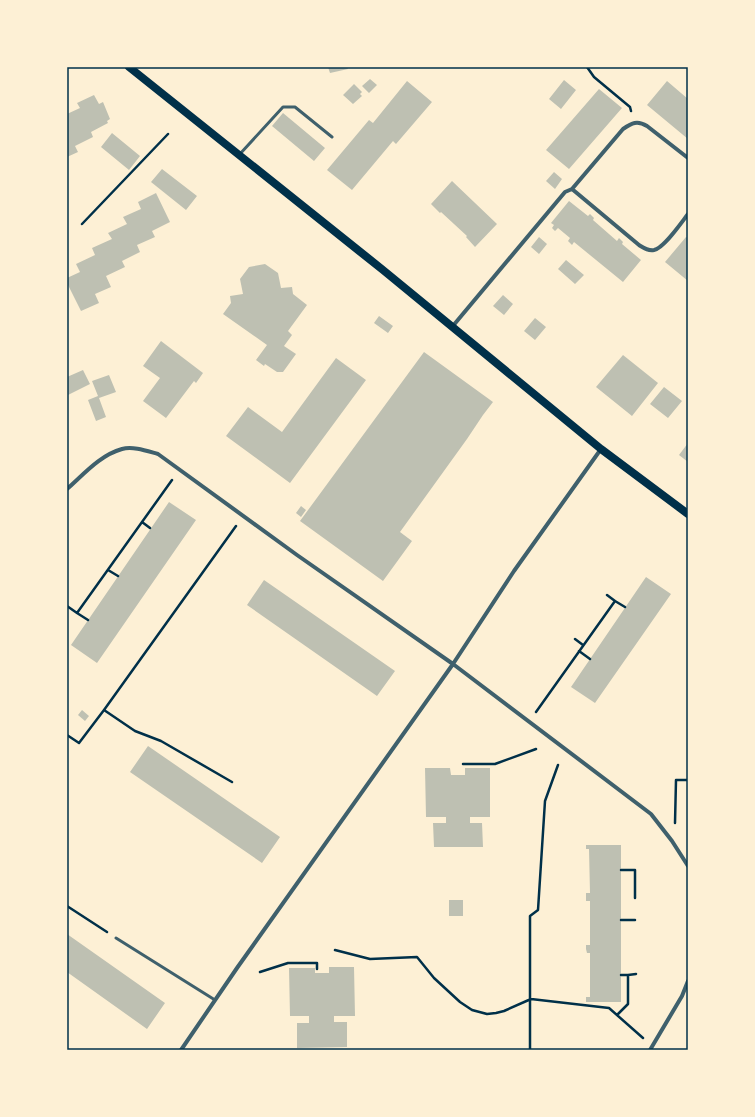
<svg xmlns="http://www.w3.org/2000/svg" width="755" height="1117" font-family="'PT Sans',sans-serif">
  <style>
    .building { fill: #bec0b2 }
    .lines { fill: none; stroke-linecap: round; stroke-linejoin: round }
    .path { stroke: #003049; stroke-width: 2.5 }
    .service { stroke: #3f606c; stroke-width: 3 }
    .minor { stroke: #3f606c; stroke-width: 4 }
    .secondary { stroke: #003049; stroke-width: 8 }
    .neatline { fill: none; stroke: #003049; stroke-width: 1.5 }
  </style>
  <rect width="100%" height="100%" fill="#fdf0d5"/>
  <path class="building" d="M328,67H347L348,69L330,73Z
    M370,79L377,85L369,93L362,86Z
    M564,80L576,90L561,109L549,99Z
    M407,81L432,102L396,144L393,141L352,190L327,170L369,120L373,123Z
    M667,81L688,99V139L647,105Z
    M354,84L362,92L360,94L362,96L353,104L343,95Z
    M599,89L622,108L569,169L546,150Z
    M94,95L99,104L103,102L110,119L107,121L108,123L91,132L93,137L75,146L78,152L67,157V114L80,108L77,103Z
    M283,113L325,148L314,161L272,126Z
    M112,133L140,156L129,170L101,147Z
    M162,169L197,196L186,210L151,182Z
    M554,172L562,179L555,189L546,181Z
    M452,181L497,224L475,247L466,237L467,236L441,212L440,213L431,204Z
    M156,193L170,222L152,231L155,237L137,245L140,252L122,261L125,267L106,276L111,287L95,294L99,303L81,311L67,283V278L80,272L76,264L95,255L92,248L112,239L108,233L127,224L123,217L141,209L138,202Z
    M569,201L588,216L590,214L594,218L593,220L617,241L619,238L623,242L622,244L641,260L623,282L574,242L572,245L568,241L570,238L558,228L555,231L552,228L554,225L551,223Z
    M539,237L547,244L539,254L531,247Z
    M686,237L688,238V281L665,262Z
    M566,260L584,275L575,284L558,269Z
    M265,264L278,273L281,288L292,287L293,294L307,305L288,331L292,335L284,346L296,354L283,372H277L265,364L264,366L256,360L267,345L223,314L231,303L230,296L243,294L240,279L249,267Z
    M503,295L513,304L504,315L493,306Z
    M379,316L393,326L388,333L374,323Z
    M535,318L546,327L535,340L524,331Z
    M161,341L203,373L196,383L194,381L166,418L143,401L160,378L143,366Z
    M424,352L493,402L483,415L467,439L400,532L412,541L383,581L300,521Z
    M623,355L658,383L632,416L596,387Z
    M336,358L366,380L290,483L226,436L248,407L282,432Z
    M83,370L90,384L68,395L67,391V377Z
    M109,375L116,392L99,398L106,417L96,421L88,400L98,396L92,381Z
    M664,387L682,401L668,418L650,404Z
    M688,443V462L679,455Z
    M169,502L196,520L97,663L71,645Z
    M301,506L306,510L301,517L296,513Z
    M646,577L671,594L595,703L571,687Z
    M264,580L395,671L377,696L247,605Z
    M82,710L89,716L85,721L78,715Z
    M148,746L280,837L262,863L130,772Z
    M425,768H450L451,775H465V768H490V817H470V823H482L483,847H434L433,823H446V817H426Z
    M586,845H621V1002H586V997H590V953H587L586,949V945H590V901H586V893H590L589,849H586Z
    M449,900H463V916H449Z
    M67,934L165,1003L147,1029L67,972Z
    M329,967H354L355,1016H334V1022H347V1047L297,1048V1023H309V1016H290L289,968H315V973H329Z"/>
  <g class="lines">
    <path class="path" d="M587,67L594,77L630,107L631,111
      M82,224L168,134
      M142,522L150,528
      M108,570L118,576
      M607,595L615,601
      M67,606L77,613L172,480
      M77,613L88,620
      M575,639L583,645
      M579,651L590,659
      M536,712L615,601L625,607
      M67,735L79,743L104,710
      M463,764H495L536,749
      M232,782L161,741L135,731L104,710L236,526
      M675,823L676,780H688
      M621,870H635V898
      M67,906L107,932
      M621,920H635
      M335,950L370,959L417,957L434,978L460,1002L472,1010L487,1014L496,1013L504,1011L531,999L609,1008L643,1038
      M260,972L288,963H317V969
      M621,975H628
      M617,1015L628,1004V975L636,974
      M530,1050V916L538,910L545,801L558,765"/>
    <path class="service" d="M239,155L283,107H295L332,137
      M116,938L215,1000"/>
    <path class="minor" d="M688,158L647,126C637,120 632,123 623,129L572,189L639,245C644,248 648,251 654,250C664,248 681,223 688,214
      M452,327L565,192L572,189
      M67,489C83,475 100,455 122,449C133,446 147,451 158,454L297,555L453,664L651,814L672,841L688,866
      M181,1050L237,968L453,664L514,571L601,449
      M650,1050L682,996L688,981"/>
    <path class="secondary" d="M129,67L383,270L601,449L688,514"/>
  </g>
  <rect width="755" height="1117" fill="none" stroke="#fdf0d5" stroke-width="136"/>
  <rect x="68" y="68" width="619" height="981" class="neatline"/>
</svg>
